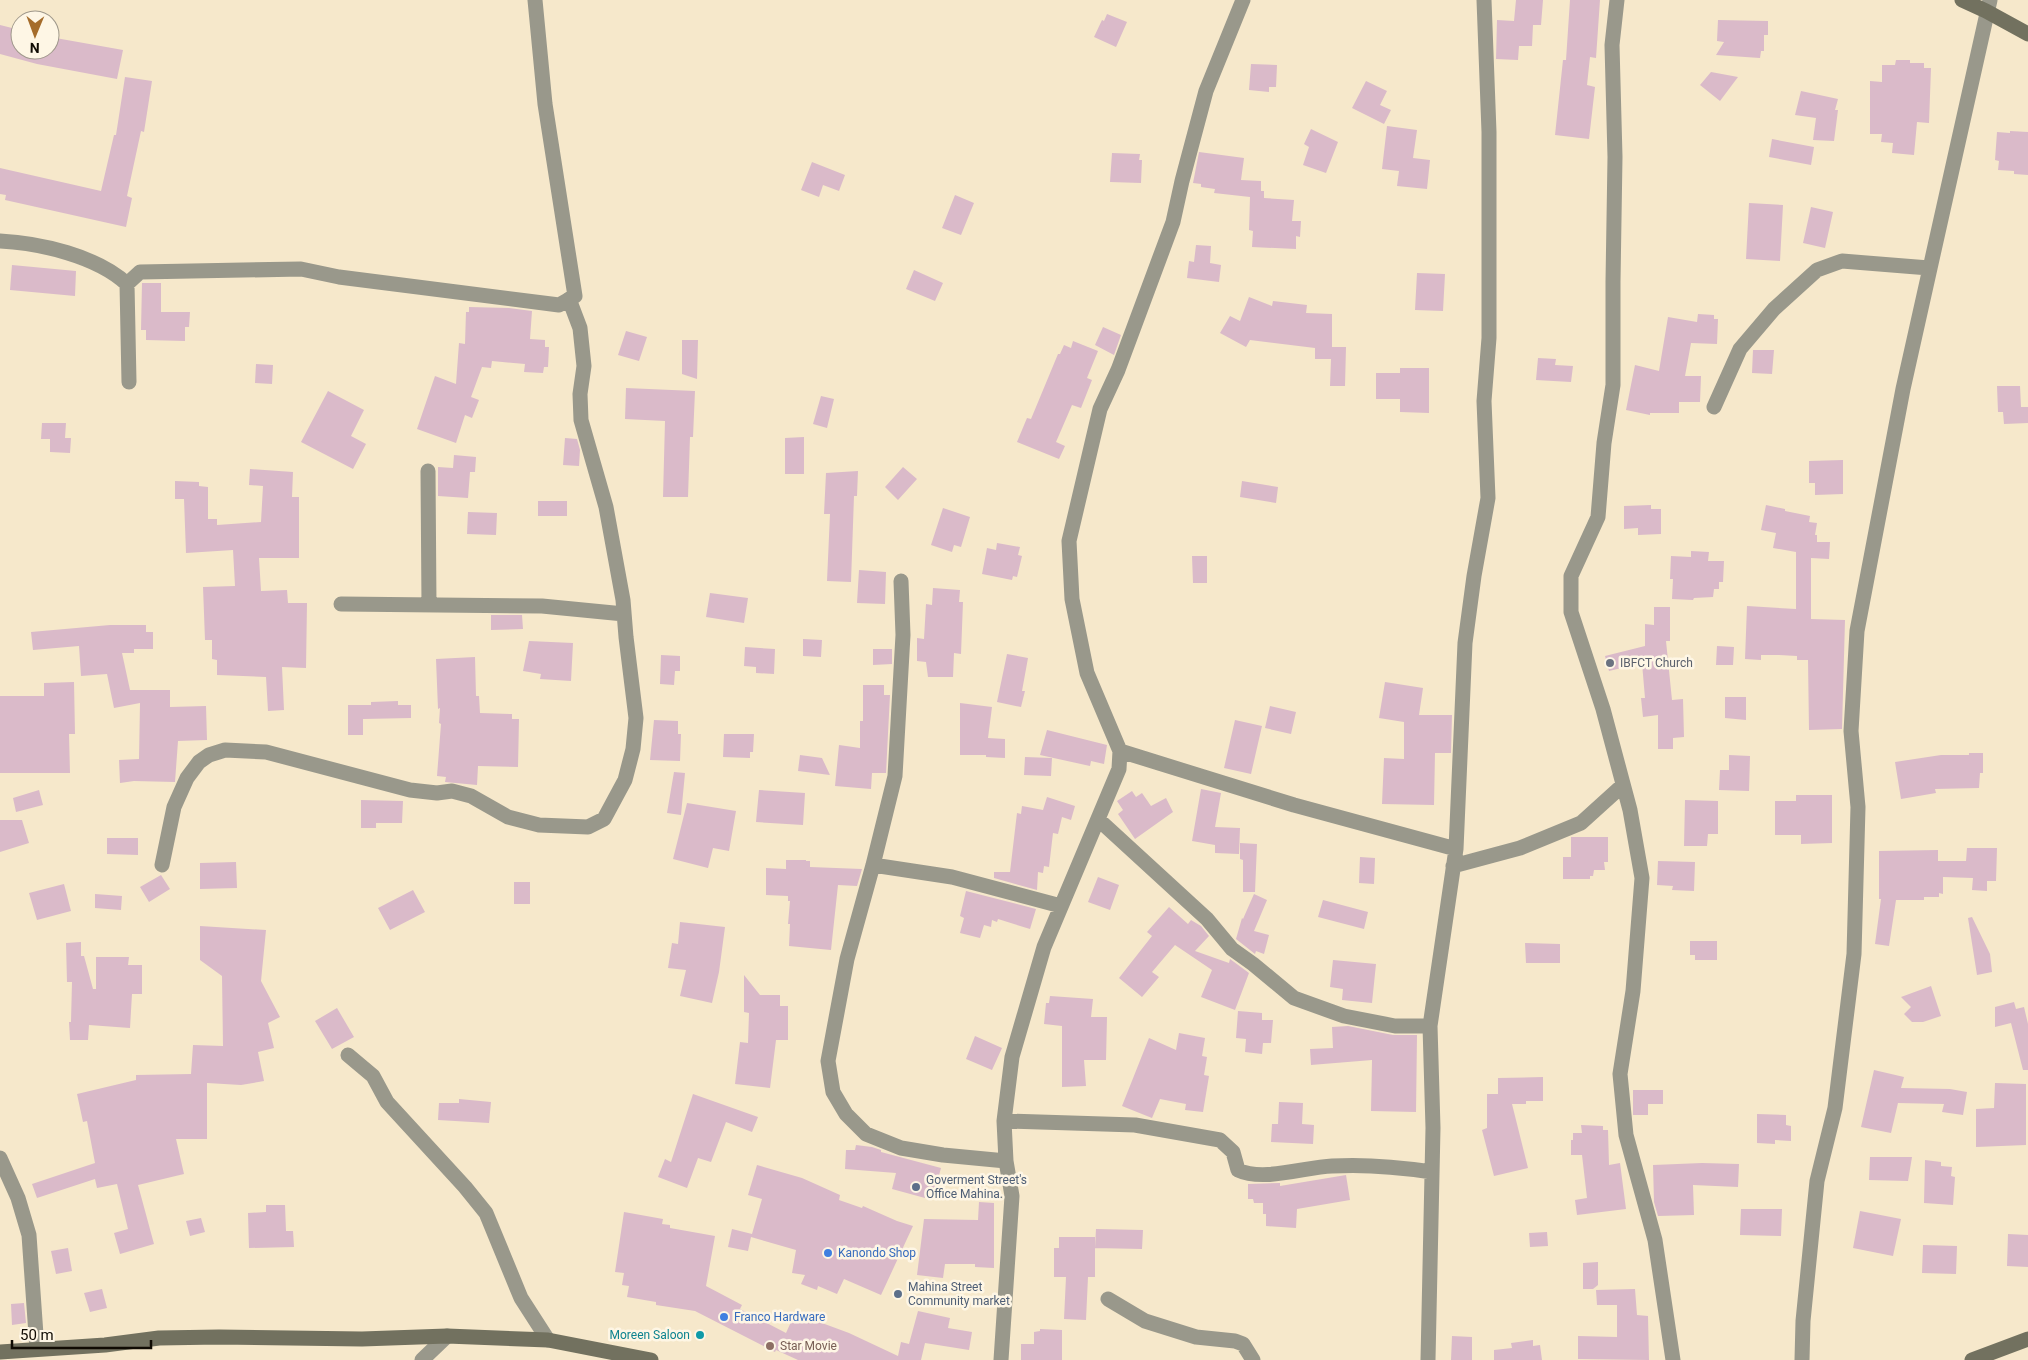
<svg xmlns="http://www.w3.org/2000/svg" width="2028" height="1360" font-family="Roboto,sans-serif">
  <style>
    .building { fill: #dabac9 }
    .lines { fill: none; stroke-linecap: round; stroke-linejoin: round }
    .street { stroke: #99988b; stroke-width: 15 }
    .secondary { stroke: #72715f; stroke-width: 15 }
    .worship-dot { fill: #6b7280; stroke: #fef6e5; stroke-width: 2 }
    .service-dot { fill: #5c6f8a; stroke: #fef6e5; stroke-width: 2 }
    .shop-dot { fill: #3f7fe0; stroke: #fef6e5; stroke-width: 2 }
    .culture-dot { fill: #0f9aa8; stroke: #fef6e5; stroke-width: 2 }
    .education-dot { fill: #8d6e63; stroke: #fef6e5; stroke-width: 2 }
    .labels { text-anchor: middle; stroke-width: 5; stroke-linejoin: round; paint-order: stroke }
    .worship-label { font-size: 12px; fill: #5b616d; stroke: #fef6e5; text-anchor: start }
    .service-label { font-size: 12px; fill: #4e5e75; stroke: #fef6e5; text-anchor: start }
    .shop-label { font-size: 12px; fill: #366cbe; stroke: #fef6e5; text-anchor: start }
    .culture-label { font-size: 12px; fill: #0d838f; stroke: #fef6e5; text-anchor: end }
    .education-label { font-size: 12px; fill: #785e54; stroke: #fef6e5; text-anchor: start }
  </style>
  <rect width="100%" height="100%" fill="#f6e8cb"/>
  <path class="building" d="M1516,0H1543L1541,25H1533L1532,46H1519L1518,60L1496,59L1497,20L1514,21Z
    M1570,0H1600L1596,58L1590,57L1587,85L1595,87L1589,139L1555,135L1563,60H1566Z
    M1107,14L1127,22L1116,47L1094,37L1102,20L1104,21Z
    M1718,20L1768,21V35H1764V51H1761L1760,58L1716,55L1724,42L1717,41Z
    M0,25L20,30V50H50V37L123,50L117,79L37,64L0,54Z
    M1896,60H1910V63H1924V68H1931L1929,123L1917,122L1914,155L1892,153L1893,143L1881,142L1882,134H1870V81L1882,82V65H1895Z
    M1251,64L1277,65L1276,87H1269V92L1249,90Z
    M1711,72L1738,77L1720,101L1700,85Z
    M125,77L152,81L144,132L141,131L127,196L132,198L126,227L5,200L6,195L0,194V168L101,191L114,135H116Z
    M1366,81L1387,91L1380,105L1391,110L1384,124L1352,108Z
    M1801,91L1838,99L1835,110H1838L1834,141L1813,140L1816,118L1795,115Z
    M1387,126L1417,130L1413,158L1430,160L1427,189L1397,186L1399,171L1382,169Z
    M1311,129L1338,142L1326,173L1303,165L1309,147L1304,144Z
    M2010,131L2028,132V175L2014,174V171L1998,170L1999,161L1995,160L1997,132L2010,133Z
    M1772,139L1814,147L1811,165L1769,157Z
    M1199,152L1244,158L1241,180L1261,181V191H1264V198L1294,200L1292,221H1301L1300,237L1296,236V249L1252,247L1253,231L1249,230L1250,197L1214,193L1215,189L1201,187V184L1193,183Z
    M1112,153L1140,154L1139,160H1142L1141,183L1110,182Z
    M812,162L845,175L839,191L823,185L819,197L801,190Z
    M955,195L974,203L961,235L942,228Z
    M1749,203L1783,205L1780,261L1746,259Z
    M1811,207L1833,212L1825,248L1803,243Z
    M1196,245L1211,246L1210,263L1221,265L1219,282L1187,278L1189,261L1194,262Z
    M12,265L76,271L75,296L10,290Z
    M914,270L943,283L935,301L906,289Z
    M1417,273L1445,274L1443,311L1415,310Z
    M142,283H161V312H190L189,327H185V341L146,340V330H141Z
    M1249,297L1272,306L1273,301L1307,305L1306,313L1332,314V347H1346L1345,386H1330L1331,359H1315V348L1250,340L1246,347L1220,333L1230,316L1240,321Z
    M469,307L509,308L532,311L530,339L545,340V347H549L548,367H544L543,373L524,372L525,364L492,361L491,368L482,367L471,397L479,400L472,418L465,415L456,443L417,429L435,376L456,384L459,343L465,344L466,312H469Z
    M1698,314L1714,315V319H1718L1717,344L1691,343L1685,376H1701L1700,402H1679V413H1650V415L1626,410L1635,365L1659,371L1668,317L1697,322Z
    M1103,327L1121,335L1114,355L1095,345Z
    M626,331L647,337L639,361L618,355Z
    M682,340H698L697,379L682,374Z
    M1073,341L1098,351L1087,378L1092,380L1081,408L1072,405L1056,442L1065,446L1059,459L1017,442L1027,418L1031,419L1058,354H1060L1064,345L1071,348Z
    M1753,350H1774L1772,374L1752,373Z
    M1538,358L1556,359L1555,365L1573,366L1571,382L1536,380Z
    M256,364L273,365L272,384L255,383Z
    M1400,368H1429V413L1400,412V399H1376V373H1400Z
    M1997,386H2020L2021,407H2028V423L2004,424L2003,412H1998Z
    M626,388L695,391L693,437H690L688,497H663L665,421L625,419Z
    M328,391L364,410L351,436L366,444L353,469L301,442Z
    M821,396L834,399L827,428L813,424Z
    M42,423H66L65,438H71L70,453L50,452V439H41Z
    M804,437V474H785V438Z
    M565,438L577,439L580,450L579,466L563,465Z
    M454,455L476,457L475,472H470L468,498L438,496V467L453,468Z
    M1843,460V494L1815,495V483H1809V461Z
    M903,467L917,479L898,500L885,487Z
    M250,469L293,472L292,497H299V558H259L261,591L287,590L288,603H307L306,668L282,667L284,710L268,711L266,677L217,675V660L212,659V640H205L203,587L235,586L233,550L186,553L184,499H175V481L199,482V486L208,487V519H217V525L261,522L263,486L249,485Z
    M858,471L857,496H854L851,582L827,581L830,514H824L826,473Z
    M1242,481L1278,487L1276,503L1240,497Z
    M538,501H567V516H538Z
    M1651,505V509H1661V534L1638,535V528L1624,529V506Z
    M1766,505L1785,509V511L1810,516L1809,522L1817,523L1815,535H1817V542H1830L1829,559L1811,558V619L1845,620L1842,729L1809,730L1808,660H1797V656L1779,655H1761V660L1745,659L1747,606L1796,609V552L1773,548L1776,533L1761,530Z
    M943,508L970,517L961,547L954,545L952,552L931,545Z
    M468,512L497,513L496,535L467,534Z
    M997,543L1020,547L1018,555L1022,556L1017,577L1013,576L1012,580L982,574L987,548L996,550Z
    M1691,551L1709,552L1708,561H1724L1723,582H1719V589H1714L1713,597L1694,598L1693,600L1672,599L1673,579H1670L1671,556L1691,557Z
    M1192,556H1207V583H1193Z
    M859,570L886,572L885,604L857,603Z
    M933,588L960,590L959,602H963L961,654L954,653L953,677H928L926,662L917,661V638L924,639L926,604L932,605Z
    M710,593L748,598L744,623L706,617Z
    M1654,607H1670V641H1666L1672,700L1683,699L1684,737L1673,738V749H1658V715L1643,717L1641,698H1645L1642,663L1609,671L1605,656L1645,646V624L1654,625Z
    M491,615H522L523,629L491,630Z
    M110,625H146V632H153V649H134V653H122L130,690H170V707L206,706L207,740L178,741L175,782L134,781L120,783L119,760L139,759L140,703L114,708L107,674L81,676L79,646L33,650L31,632Z
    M803,639L822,640L821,657L803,656Z
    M529,641L573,643L571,681L540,679L541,674L523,671Z
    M1717,646L1734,647L1733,665H1716Z
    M745,647L775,649L774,674L756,673V667L744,666Z
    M873,649H892V664L873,665Z
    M1007,654L1028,658L1022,691H1025L1021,707L997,702Z
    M661,655L680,656V671H675L674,685L660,684Z
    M475,657L476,696H479L480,713L512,714V719H519L518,767L478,766L477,785L445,782L446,777L437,776L441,724L439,723L440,708L438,709L436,659Z
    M74,682L75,734H69L70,773H0V696H44V683Z
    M1385,682L1423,688L1419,715H1452L1451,753H1435L1434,805L1382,804L1384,758L1404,759V722L1379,718Z
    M863,685H884V695H890L886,773H872L871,789L835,786L839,745L860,748V721H863Z
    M1725,697H1746V720L1725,718Z
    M398,701V705H411V718L363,719V735H348V705H371V702Z
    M960,703L992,707L988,738L1005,739V758L986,757V755H960Z
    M1270,706L1296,712L1291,734L1265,728Z
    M654,720L678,721V734H681L680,761L650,760Z
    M1235,720L1262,726L1251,774L1224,768Z
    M1047,730L1107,745L1104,764L1091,761L1090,766L1040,755Z
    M724,734H754L753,752H750V758L723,757Z
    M1969,753H1983V773H1980L1979,788L1935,789L1936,793L1901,799L1895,762L1941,755H1969Z
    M800,755L822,758L830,775L798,771Z
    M1729,755L1750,756L1749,791L1719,790L1720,770H1729Z
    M1025,757L1052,758L1051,776L1024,775Z
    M674,772L685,773L681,815L667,813Z
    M1201,789L1221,793L1215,827L1240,828L1239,854L1215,853V845L1192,841Z
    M39,790L43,805L16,812L13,798Z
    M759,790L805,793L803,825L756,822Z
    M1132,791L1136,797L1142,793L1151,806L1166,798L1173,812L1135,839L1118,814L1123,810L1117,801Z
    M1796,795H1832V843L1801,844V835H1775V801H1796Z
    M1047,797L1075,806L1071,820L1062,817L1058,834L1053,833L1049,867L1044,866L1043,873L1038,872L1037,890L994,878V872H1010L1017,813L1021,814L1022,806L1043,810Z
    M361,800L403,801L402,823H376V828H361Z
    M1685,800L1718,801V834H1708L1707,846H1684Z
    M687,803L736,811L729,851L713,848L708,868L673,859Z
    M0,820H22L29,843L0,852Z
    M1571,837H1608V862H1604L1605,870H1594L1593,876H1590V879H1563V857H1571Z
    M107,838H138V855L107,854Z
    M1240,843L1257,844L1255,892H1243V860L1240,859Z
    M1967,848H1997L1996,881H1987V891L1972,890L1973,878L1943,877V894L1939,893V897H1924V900H1896L1889,946L1875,944L1881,899H1879V851L1938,850V861H1966Z
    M1360,857L1375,858L1374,884L1359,883Z
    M786,860H806V861H810V867L862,869L857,886L838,885L831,950L789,946L790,924H788L790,901H788V896L766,895V868L786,869Z
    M1658,861L1695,862L1694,891L1672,890L1673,886L1657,885Z
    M236,862L237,888L200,889V863Z
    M161,875L170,889L149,902L140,887Z
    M1098,877L1119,885L1110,910L1088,902Z
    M514,882H530V904H514Z
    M64,884L71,911L37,920L29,893Z
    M413,890L425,912L390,930L378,908Z
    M966,891L1036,909L1030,929L998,919L997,922L992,920L991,927L984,925L980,938L960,933L964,918L960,916Z
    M95,894L122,896L121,910L95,908Z
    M1254,894L1267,900L1254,931L1269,935L1264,954L1256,951L1255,954L1236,939L1242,918L1243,919Z
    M1323,900L1368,912L1364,929L1318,917Z
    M1169,907L1188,924L1191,920L1201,926L1209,936L1195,951L1229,963L1230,959L1249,973L1235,1010L1201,997L1212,970L1175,945L1152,972L1159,977L1142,997L1119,978L1152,936L1147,932Z
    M1972,917L1990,954L1992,972L1977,975L1968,918Z
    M680,922L725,927L719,972L712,1003L680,996L686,970L668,968L672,943L678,944Z
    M200,926L266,930L261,981L280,1017L268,1023L274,1048L258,1052L264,1081L241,1085L207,1083V1139H176L184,1174L138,1185L154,1244L120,1254L114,1233L128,1229L117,1184L97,1188L95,1179L37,1198L32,1184L95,1163L87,1121L83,1122L77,1094L136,1080V1075L191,1074L193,1045L223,1046L222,976L200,960Z
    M1690,941H1717V960H1695V955H1690Z
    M81,942V956H84L93,989H96V957H129L128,965H142V994H132L130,1028L89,1025L88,1040H70L69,1022H71L72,982H67L66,943Z
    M1525,943L1560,944V963H1526Z
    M1333,960L1376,964L1372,1003L1342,1000L1343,989L1330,987Z
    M744,975L760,995H780V1006H788V1040H776L770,1088L735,1084L740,1042L748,1043L749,1013L744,1012Z
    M1931,986L1941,1016L1923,1022H1912L1904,1014L1911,1007L1901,997Z
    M1050,996L1093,999L1091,1017H1107L1106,1060H1084L1086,1086L1062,1087V1026L1044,1024L1046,1003H1049Z
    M2014,1002L2016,1009L2024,1007L2028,1024V1070H2023L2011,1023L1995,1027V1007Z
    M337,1008L354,1037L332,1049L315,1021Z
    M1238,1011L1262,1013V1020H1273L1271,1043H1263L1262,1054L1245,1052L1246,1039L1236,1038Z
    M1348,1026L1393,1035H1417L1416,1112L1371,1111L1372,1060L1311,1065L1310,1049L1333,1048L1332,1027Z
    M1179,1033L1205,1038L1202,1056L1207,1057L1204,1075L1209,1076L1203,1112L1185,1110L1186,1104L1160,1099L1152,1118L1122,1106L1149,1038L1176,1050Z
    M975,1036L1002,1048L992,1070L966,1059Z
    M1874,1070L1904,1077L1901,1088L1950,1089L1967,1092L1963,1115L1942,1112L1944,1104L1898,1103L1891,1133L1861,1127Z
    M1543,1077V1101H1526V1104H1512L1528,1168L1494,1176L1482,1130L1487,1128V1094H1498V1078Z
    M1995,1083L2026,1084V1145L1976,1147V1109L1994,1108Z
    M1633,1090H1663V1104H1648V1115H1633Z
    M693,1094L758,1117L752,1132L726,1122L711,1162L698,1158L687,1188L658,1177L665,1159L671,1162Z
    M459,1099L491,1102L489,1123L438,1120L439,1103H459Z
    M1279,1102L1303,1103L1302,1124L1314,1125L1313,1144L1271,1142L1272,1124H1278Z
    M1757,1114L1786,1115V1125L1791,1126V1141L1775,1140V1144L1757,1143Z
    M1581,1125L1603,1126V1130H1608L1609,1165L1620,1163L1626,1209L1577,1215L1575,1200L1587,1198L1582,1155H1571V1140H1573V1133H1582Z
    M856,1145L872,1147L881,1150V1152L941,1168L935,1190L930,1188L925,1198L892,1189L896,1173L845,1169L846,1150H855Z
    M1870,1157H1912L1908,1181L1869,1180Z
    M1925,1160L1941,1162V1166L1952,1167L1951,1176L1955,1177L1953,1205L1924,1203Z
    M1702,1163L1739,1164L1738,1187L1693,1185L1694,1215L1658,1216L1654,1202L1653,1165Z
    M757,1165L802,1178L840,1195L839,1200L862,1208L863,1206L897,1221L913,1226L881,1295L844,1279L837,1294L818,1286L817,1290L801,1284L805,1275L792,1273L796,1250L751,1237L748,1251L728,1247L732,1229L752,1234L762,1199L748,1195Z
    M1346,1175L1350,1200L1297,1209L1296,1228L1266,1226V1214H1263V1203H1254L1253,1199H1248V1184L1280,1183V1186Z
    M979,1202L994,1203V1268L975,1267V1264H945L943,1278L917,1275L924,1219L978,1220Z
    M266,1205H285L286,1231H293L294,1247L249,1248L248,1213L266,1212Z
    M1741,1209H1782L1781,1236L1740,1235Z
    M1860,1211L1901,1219L1893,1256L1853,1248Z
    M624,1212L663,1219L662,1224L670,1225V1228L715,1236L706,1286L742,1305L740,1309L786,1333L795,1313L849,1333L898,1356L901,1342L909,1344L918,1311L950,1318L948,1328L972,1332L969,1350L925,1343L921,1360H798L776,1350L775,1352L695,1311L656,1305V1302L627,1297L629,1286L622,1285L624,1273L615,1272Z
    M201,1218L205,1232L190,1236L186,1221Z
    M1096,1229L1143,1230L1142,1249L1095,1248Z
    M1547,1232L1548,1246L1530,1247L1529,1233Z
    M2008,1234L2028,1235V1267L2007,1266Z
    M1059,1237H1095V1277H1088L1086,1320L1064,1319L1066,1277H1054V1248H1059Z
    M1923,1245L1957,1246L1956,1274L1922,1273Z
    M68,1248L72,1271L56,1274L51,1251Z
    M1598,1262V1285L1593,1289H1583V1263Z
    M102,1289L107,1308L90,1312L84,1293Z
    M1635,1289L1637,1315L1648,1316L1649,1360L1578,1359V1336L1617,1337V1305H1597L1596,1290Z
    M24,1303L26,1323L12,1325L11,1304Z
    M1040,1329L1062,1330V1360H1021V1344H1034V1332L1040,1331Z
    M1452,1336L1472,1337V1360H1451Z
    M1533,1340V1346L1540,1345L1542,1360H1494V1350L1512,1348L1511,1343Z"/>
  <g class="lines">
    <path class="street" d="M1617,0L1612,45L1615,157L1613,282V385L1604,443L1598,517L1571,576V612L1603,709L1630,810L1642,878L1633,991L1620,1074L1626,1135L1655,1240L1673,1360
      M0,241C40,243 97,256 127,284
      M129,382L127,284L140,272L301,269L339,277L559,305L575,296L545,104L535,0
      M1714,407L1740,349L1774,309L1817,270L1842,261L1929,268
      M428,471L429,605
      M901,581L903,635L895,776L873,865L847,959L828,1061L833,1092L846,1114L866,1134L901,1148L943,1155L1006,1161
      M341,604L542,606L624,614
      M1120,751L1294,805L1456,849
      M1099,820L1207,919L1232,949L1253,964L1294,998L1344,1016L1395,1026H1430
      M162,865L174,807L187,778L199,762L209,755L225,750L266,752L410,790L437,793L452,791L471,796L508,817L539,825L588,827L604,819L625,780L633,749L636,718L626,637L623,600L606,507L581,420L580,394L584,366L580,328L569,299
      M873,865L952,877L1061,906
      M1453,866L1520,848L1581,823L1623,785
      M348,1055L373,1076L387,1102L465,1187L486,1213L521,1298L548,1340
      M1004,1121L1135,1125L1220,1140L1233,1152L1238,1170C1263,1182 1305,1167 1332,1166C1366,1164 1399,1167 1432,1172
      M0,1158L18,1198L29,1235L37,1349
      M1108,1299L1145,1321L1196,1337L1235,1341L1243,1344L1253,1360
      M422,1360L447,1336
      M1001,1360L1012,1196L1006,1161L1004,1121L1012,1057L1044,947L1119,769L1120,751L1087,673L1072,599L1069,541L1100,409L1118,370L1173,222L1182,181L1206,91L1243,0
      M1428,1360L1433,1128L1430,1026L1456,849L1465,643L1474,576L1488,498L1484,401L1489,338V132L1484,0
      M1802,1360L1803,1321L1817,1181L1835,1108L1854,954L1858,807L1851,731L1857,631L1903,389L1990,0"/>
    <path class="secondary" d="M1962,0L1986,11L2028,34
      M0,1352L105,1345L159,1338L219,1337L362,1339L447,1336L548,1340L651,1360
      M1972,1360L2028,1339"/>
  </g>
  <circle class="worship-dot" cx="1610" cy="663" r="5"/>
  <g class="service-dot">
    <circle cx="916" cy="1187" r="5"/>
    <circle cx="898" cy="1294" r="5"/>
  </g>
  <g class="shop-dot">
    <circle cx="828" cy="1253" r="5"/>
    <circle cx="724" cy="1317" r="5"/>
  </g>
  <circle class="culture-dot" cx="700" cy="1335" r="5"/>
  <circle class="education-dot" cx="770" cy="1346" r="5"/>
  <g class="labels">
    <g class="worship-label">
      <text x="1620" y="667">IBFCT Church</text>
    </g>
    <g class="service-label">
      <text x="926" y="1184">Goverment Street's<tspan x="926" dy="14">Office Mahina.</tspan></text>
      <text x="908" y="1291">Mahina Street<tspan x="908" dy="14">Community market</tspan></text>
    </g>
    <g class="shop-label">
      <text x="838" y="1257">Kanondo Shop</text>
      <text x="734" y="1321">Franco Hardware</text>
    </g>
    <g class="culture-label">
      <text x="690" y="1339">Moreen Saloon</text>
    </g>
    <g class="education-label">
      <text x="780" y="1350">Star Movie</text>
    </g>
  </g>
  <g transform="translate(35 35) rotate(181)"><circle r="24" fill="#fef6e5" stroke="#9f988b"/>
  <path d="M0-4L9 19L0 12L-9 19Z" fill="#a56c2b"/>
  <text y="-8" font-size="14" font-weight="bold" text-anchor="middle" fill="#100b03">N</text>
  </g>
  <path d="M12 1340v8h139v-8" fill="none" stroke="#100b03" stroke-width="2.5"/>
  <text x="20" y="1340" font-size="15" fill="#100b03" stroke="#fef6e5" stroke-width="4" paint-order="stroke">50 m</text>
</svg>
